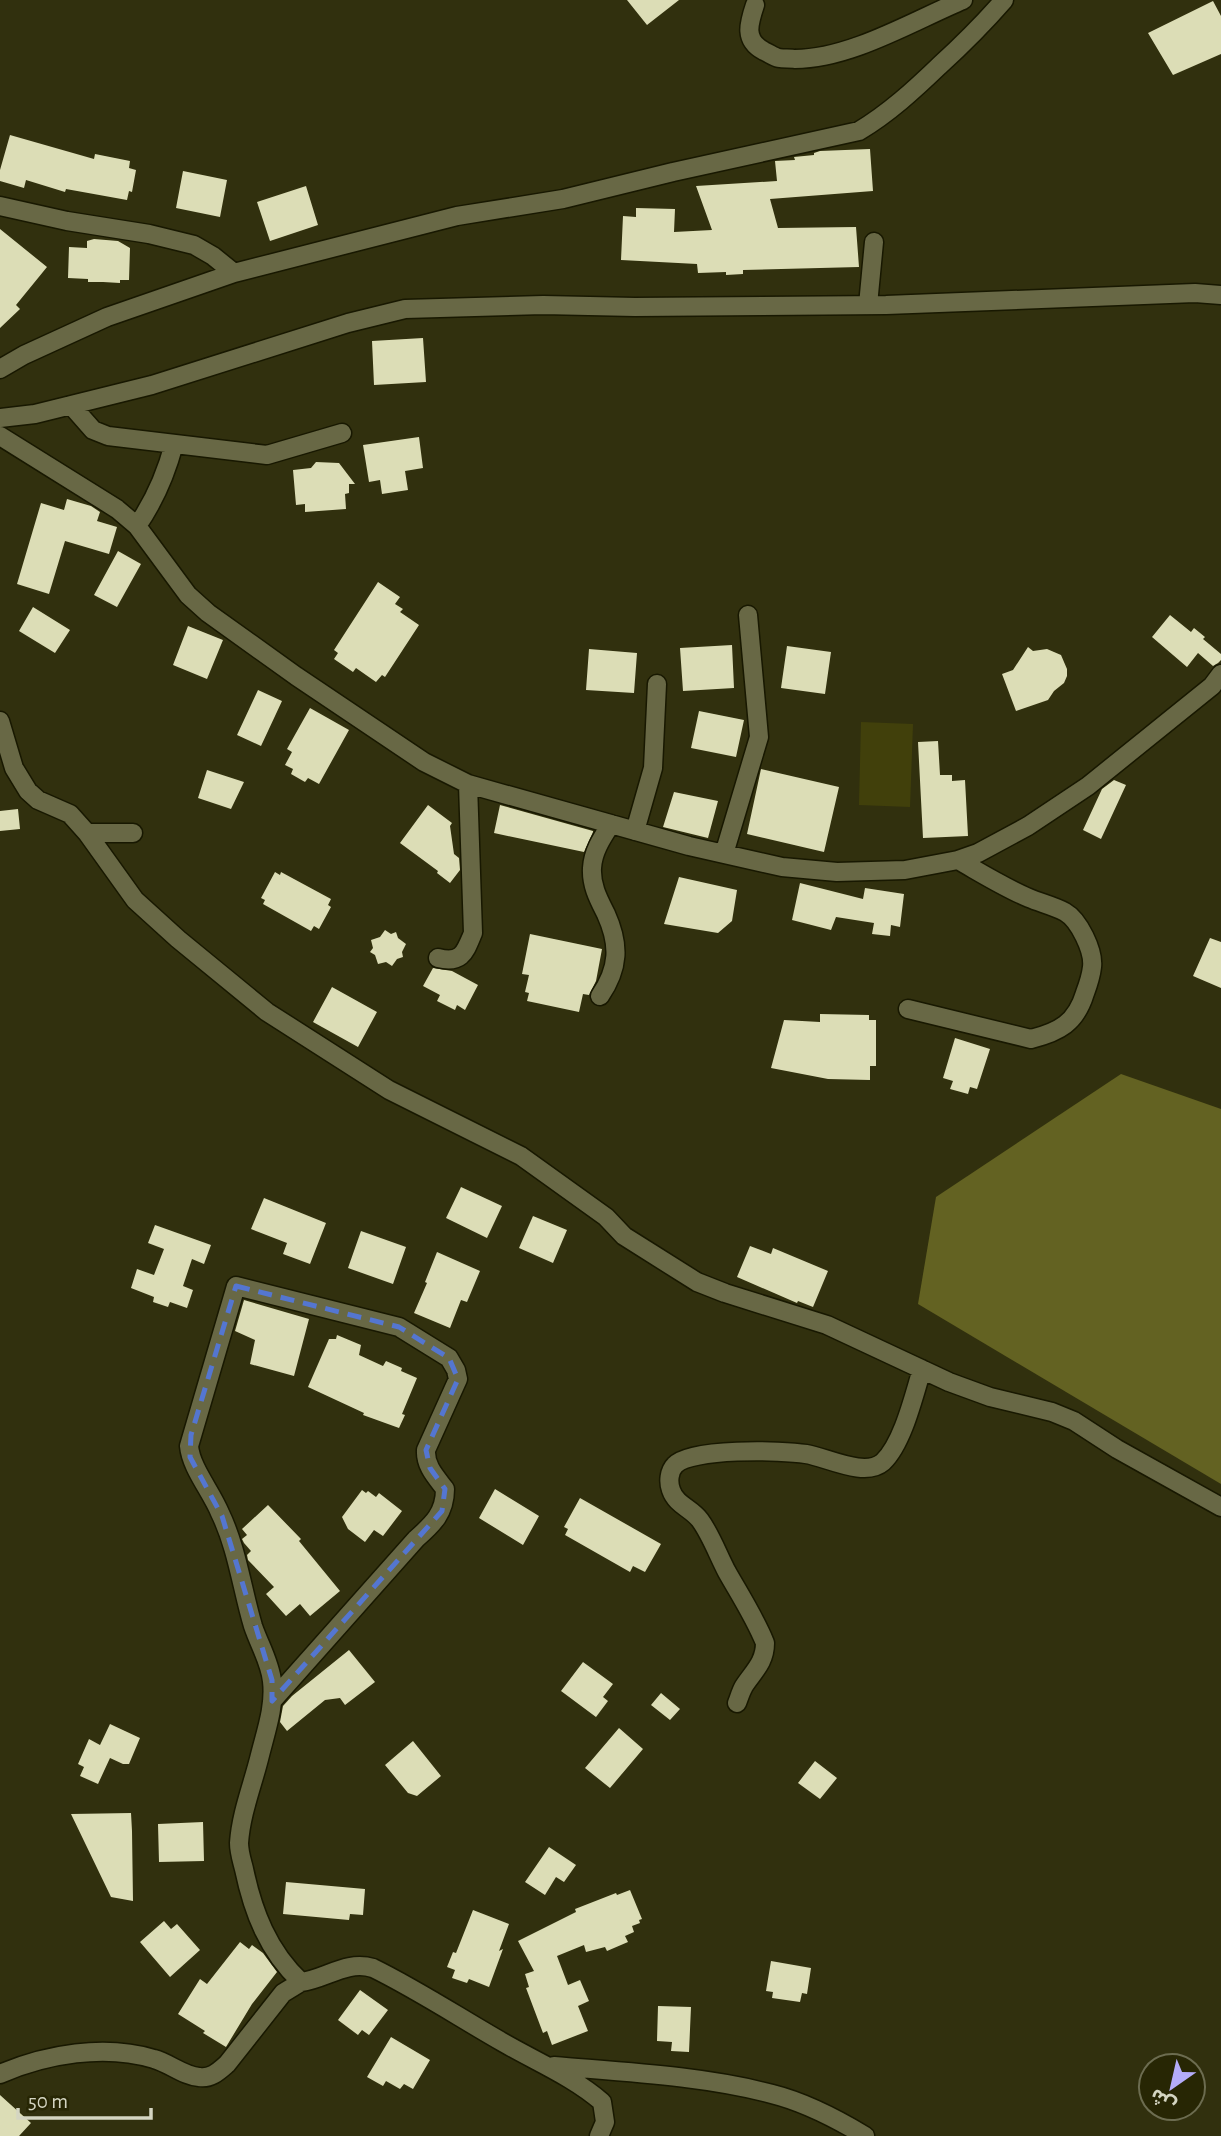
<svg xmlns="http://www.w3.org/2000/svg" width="1221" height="2136" font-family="'Alegreya Sans','Noto Sans Arabic',sans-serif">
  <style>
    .green { fill: #41400b }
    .forest { fill: #636222 }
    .building { fill: #dcddb6 }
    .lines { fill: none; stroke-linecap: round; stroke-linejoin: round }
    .minor-casing { stroke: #181801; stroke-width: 21 }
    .minor { stroke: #686845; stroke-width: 18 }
    .marked { fill: none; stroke: #5476d1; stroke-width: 5; stroke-dasharray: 14 9; stroke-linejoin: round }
  </style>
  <rect width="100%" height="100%" fill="#31300e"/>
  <path class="green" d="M861,722L913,724L910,807L859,805Z"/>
  <path class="forest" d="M1121,1074L1221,1109V1484L918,1304L936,1197Z"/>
  <path class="building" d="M627,0H679L647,25Z
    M1213,1L1221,16V54L1173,75L1148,33Z
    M10,135L94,159L95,154L130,161L129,168L136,170L132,192L129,191L127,200L66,189L65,192L26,180L24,188L0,181V170Z
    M870,149L873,191L770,199L778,228L856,227L859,267L743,270V274L726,275V272L698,273L697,264L621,260L623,216L636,217V208L675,209L674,232L712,230L696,186L777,181L775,161L795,160L794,157L814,155V153L820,151Z
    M183,171L227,180L220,217L176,208Z
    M306,186L318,225L270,241L257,202Z
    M0,229L47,267L16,305L20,309L0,328Z
    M94,239L118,241L130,248L129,280H120V283L103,282H88V279L68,278L69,247L87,248V241Z
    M423,338L426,382L374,385L372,341Z
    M419,437L423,468L405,471L408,490L382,494L380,480L369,482L363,445Z
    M316,462L339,463L355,484H349V493L345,494L346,509L305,512V504L296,505L293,470L311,468Z
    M67,499L91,506L100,512L97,521L117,527L109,554L65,541L49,594L17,584L41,503L64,510Z
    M118,551L141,564L117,607L94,595Z
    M378,582L400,597L395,604L403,609L400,612L419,625L385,677L382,675L376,682L356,668L353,672L334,659L338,653L334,650Z
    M33,607L70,630L55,653L19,631Z
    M1170,615L1191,632L1194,628L1205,637L1203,639L1221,654V660L1218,663L1213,666L1198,653L1187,667L1152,637Z
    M188,626L223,640L207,679L173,665Z
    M732,645L734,688L683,691L680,648Z
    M787,646L831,652L825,694L781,688Z
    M1028,647L1033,651L1047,649L1061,655L1067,669V676L1064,683L1054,691L1048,700L1016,711L1002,674L1013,670Z
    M589,649L637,653L634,693L586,690Z
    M258,690L282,701L261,746L237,735Z
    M310,708L349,730L319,784L308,778L305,782L291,774L293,769L285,765L292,752L287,749Z
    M699,711L744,720L736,757L691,748Z
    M938,741L940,775H952V781L965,780L968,836L923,838L918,742Z
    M761,769L839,787L824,852L747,834Z
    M207,770L244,782L231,809L198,798Z
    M1114,780L1126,785L1101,839L1083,830L1102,789Z
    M674,792L718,801L708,838L663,827Z
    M428,805L452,823L450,826L454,854L459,858L460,870L450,883L437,873L438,871L400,843Z
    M500,805L593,831V832L584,852L494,833Z
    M18,809L20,829L0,831V811Z
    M275,872L280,875L281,872L331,899L328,905L331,907L319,929L314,926L311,931L263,904L265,900L261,898Z
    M679,877L737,890L732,921L718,933L664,924Z
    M800,883L863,899L865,888L904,894L900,927L891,925L890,936L872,934L874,923L836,917L831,930L792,920Z
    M385,930L391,934L396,932L398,938L406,944L402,952L403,957L397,959L392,966L386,962L378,964L375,955L370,952L373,948L371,940L380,937Z
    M530,934L602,949L596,981L589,995L583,994L579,1012L527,1001L529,993L525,992L529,975L522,974Z
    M1210,938L1221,942V988L1193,976Z
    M433,968L452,971L478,985L465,1010L457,1005L455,1010L437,1001L440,995L423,986Z
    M332,987L377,1012L358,1047L313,1022Z
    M820,1014L869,1015V1020H876V1066H870V1080L828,1079L771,1068L784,1020L820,1022Z
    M955,1038L990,1049L977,1089L970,1087L968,1094L950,1089L953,1081L943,1078Z
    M461,1187L502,1206L487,1238L446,1218Z
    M264,1198L326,1223L310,1264L283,1254L287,1243L251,1229Z
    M533,1216L567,1230L553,1263L519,1248Z
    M155,1225L211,1245L204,1264L192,1259L183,1286L193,1290L187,1308L170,1302L168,1307L153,1302L154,1297L131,1288L137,1269L154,1275L164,1249L148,1243Z
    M361,1231L406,1247L393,1284L348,1268Z
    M750,1246L771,1254L773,1248L828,1271L813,1307L798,1301L797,1303L737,1277Z
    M437,1252L480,1271L467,1302L461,1300L450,1328L414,1313L427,1283L425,1282Z
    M244,1300L309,1319L294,1376L250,1364L255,1340L235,1331Z
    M337,1335L361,1345L359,1355L383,1366L386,1361L402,1368L401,1371L417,1378L402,1414L405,1415L399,1428L363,1415L364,1413L308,1387L329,1339H336Z
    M495,1489L539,1516L523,1545L479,1518Z
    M362,1490L366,1493L368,1491L376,1497L379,1493L402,1511L383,1536L374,1530L365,1542L348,1529L342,1517Z
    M580,1498L661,1544L645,1572L633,1566L630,1572L565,1535L568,1529L564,1527Z
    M268,1505L301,1539L299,1541L340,1591L310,1616L300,1604L286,1616L266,1594L274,1587L248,1560L247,1555L251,1551L244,1543L242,1539L247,1535L242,1529Z
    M349,1650L375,1682L345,1705L340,1698L325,1700L287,1731L280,1722L283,1706L292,1696Z
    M583,1662L613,1684L603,1697L608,1701L596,1717L561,1691Z
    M661,1693L680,1709L670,1720L651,1705Z
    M110,1724L140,1738L129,1764H123L110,1758L98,1784L80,1776L84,1767L78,1764L89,1739L100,1745Z
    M619,1728L643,1749L610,1788L585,1768Z
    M413,1741L441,1776L417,1796L408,1793L385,1765Z
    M815,1761L837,1778L820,1799L798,1783Z
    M131,1813L132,1831L133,1901L111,1897L71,1814Z
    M203,1822L204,1861L159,1862L158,1824Z
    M549,1847L576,1865L564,1882L556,1877L545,1895L525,1882Z
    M286,1882L365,1889L363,1915L350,1914L349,1920L283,1914Z
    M630,1890L642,1919L639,1920L640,1923L632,1926L634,1932L625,1936L628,1942L607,1951L605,1947L586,1952L584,1945L557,1956L568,1985L580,1980L589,2001L578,2006L588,2031L552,2045L547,2031L543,2033L526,1988L529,1987L525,1974L534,1971L518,1941L576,1912L575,1909L616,1893L617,1895Z
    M473,1910L509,1924L499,1951L503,1949L489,1987L469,1979L467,1983L452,1978L455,1970L447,1967L453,1952L456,1953Z
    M164,1921L171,1929L177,1924L200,1950L170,1977L140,1942Z
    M240,1942L249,1949L252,1945L263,1953L277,1972L252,2004L226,2047L203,2033L205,2031L178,2014L200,1979L207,1984Z
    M771,1961L811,1968L807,1994L802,1993L800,2002L772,1998L773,1992L766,1991Z
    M360,1990L388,2010L369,2035L362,2030L358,2035L338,2020Z
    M658,2006L691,2007L689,2052L671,2051L672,2042L657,2041Z
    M391,2037L430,2060L413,2089L404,2084L400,2089L386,2081L383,2086L367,2077Z
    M0,2095L31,2123L19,2136H0Z"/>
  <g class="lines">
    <defs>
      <path id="minor" d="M755,5C749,23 743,40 764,51C769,53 774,57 779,58C784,59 790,58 795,59C850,59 913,21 963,0
        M0,206L67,221L149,234L194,245L213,256L234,273
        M868,305L874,242
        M0,369L24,355L107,317L234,273L457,216L563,199L673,172L859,131C889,113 914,90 939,66C962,45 984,23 1004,0
        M71,405L93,430L108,436L267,455L342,433
        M0,418L35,414L152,385L348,323L405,309L543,305L635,307L886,305L1195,293L1221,295
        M0,436L117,509L137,526L188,595L208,613L296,676L424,762L468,784L689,846L782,867L837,872L905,870L958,860L978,853L1028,826L1088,786L1212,686L1221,674
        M137,526C155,500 166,474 174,444
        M0,721L14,768L28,791L38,800L70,814L87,833L135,900L178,939L267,1012L389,1090L521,1156L606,1217L624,1236L697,1282L725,1293L827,1325L949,1382L990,1397L1052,1412L1074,1421L1117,1449L1221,1507
        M635,831L653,768L657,684
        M87,833H133
        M724,854L759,737L748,615
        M438,958C462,964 465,952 473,933L468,784
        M600,996C619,968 620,945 606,914C599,900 591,886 592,868C593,851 602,838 611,824
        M908,1009L1031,1039C1059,1032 1076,1023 1085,993C1088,985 1091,976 1092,967C1094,951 1079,920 1065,912C1054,906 1041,903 1029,898C1005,888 981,873 958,860
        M272,1701L416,1539C433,1524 445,1513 445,1489C436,1477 425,1466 426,1450L458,1379L456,1370L449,1358L399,1327L236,1286L189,1446C191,1468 211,1491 220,1513C237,1548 242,1589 253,1626C259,1644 270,1662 272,1681C275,1706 266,1731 260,1755C253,1784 241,1813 239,1843C239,1852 242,1861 244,1869C253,1912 268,1951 301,1982C326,1979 346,1960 373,1968C418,1990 460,2018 504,2043C537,2062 573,2077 602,2102L605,2122L599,2136
        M737,1703C739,1698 741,1691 744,1686C754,1671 765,1662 765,1643C755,1618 740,1595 727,1572C718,1555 711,1535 700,1520C691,1508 676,1505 671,1490C668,1482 669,1471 675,1465C690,1448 782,1450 806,1454C826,1457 865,1478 883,1462C903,1443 914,1395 922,1369
        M554,2066C624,2072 705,2076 772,2094C804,2102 837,2119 865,2136
        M0,2074C46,2054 105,2044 154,2059C169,2063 184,2076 199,2077C211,2079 219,2071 227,2064L283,1993L301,1982"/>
    </defs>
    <use href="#minor" class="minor-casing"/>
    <use href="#minor" class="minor"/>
  </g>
  <path class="marked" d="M236,1286L399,1327L449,1358L458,1379L426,1450L430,1468L445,1489L442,1511L272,1701V1680L222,1516L190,1457L191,1435Z"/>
  <g transform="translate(1172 2087) rotate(214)"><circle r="33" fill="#272604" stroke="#6c6c50" stroke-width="2"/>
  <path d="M0-5L12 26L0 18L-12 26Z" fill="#b4acf9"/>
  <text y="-10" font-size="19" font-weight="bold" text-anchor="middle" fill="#d4d5c2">ش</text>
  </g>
  <path d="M18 2108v10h133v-10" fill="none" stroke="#d4d5c2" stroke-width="3.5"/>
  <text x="28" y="2108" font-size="21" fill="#d4d5c2" stroke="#272604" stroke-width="5" paint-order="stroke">50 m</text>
</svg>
